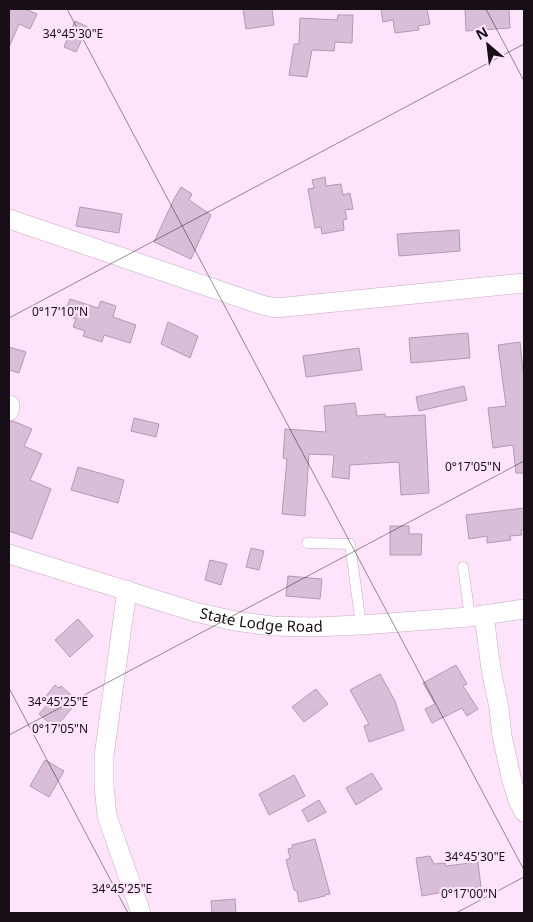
<svg xmlns="http://www.w3.org/2000/svg" width="533" height="922" font-family="'Noto Sans',sans-serif">
  <style>
    .building { fill: #dabdd8; stroke: #b598b3 }
    .lines { fill: none; stroke-linecap: round; stroke-linejoin: round }
    .service-casing { stroke: #c6a9c4; stroke-width: 11 }
    .minor-casing { stroke: #c6a9c4; stroke-width: 20 }
    .service { stroke: #fff; stroke-width: 10 }
    .minor { stroke: #fff; stroke-width: 19 }
    .ticks { fill: none; stroke: #180e17; stroke-width: 1; stroke-opacity: 0.45 }
    .labels { text-anchor: middle; stroke-width: 4.5; stroke-linejoin: round; paint-order: stroke }
    .street-label { font-size: 15px; fill: #180e17; stroke: #fde4fb }
    .ticks-label { font-size: 12px; text-anchor: middle; fill: #180e17; stroke: #fde4fb; stroke-width: 4.5; stroke-linejoin: round; paint-order: stroke }
  </style>
  <rect width="100%" height="100%" fill="#fde4fb"/>
  <path class="building" d="M9,9H25L37,14L30,29L19,24L9,47Z
    M243,9H272L274,25L246,29Z
    M381,9H427L430,24L418,26L419,30L395,33L393,20L383,22Z
    M465,9H509L510,28L466,31Z
    M338,15H353L352,43L335,42L334,51L312,50L307,77L289,75L294,44H299L300,18L337,20Z
    M75,21L88,27L76,52L64,47Z
    M325,177L326,186L341,184L343,195L350,193L353,209L345,210L347,219L343,220L344,230L322,234L321,227L315,228L308,189L314,188L312,180Z
    M181,187L192,194L189,200L211,215L191,259L154,242L174,199Z
    M80,207L122,214L119,233L76,226Z
    M459,230L460,251L399,256L397,234Z
    M70,299L98,308L101,301L116,306L113,317L136,325L130,343L104,335L102,342L83,336L85,331L73,327L76,319L64,315Z
    M168,322L198,336L190,358L161,344Z
    M468,333L470,358L411,363L409,338Z
    M520,342L524,380V473H516L513,445L493,448L488,408L506,406L498,345Z
    M9,347L26,352L19,373L9,370Z
    M359,348L362,370L306,377L303,356Z
    M464,386L467,400L419,411L416,397Z
    M355,403L357,416L385,414V417L425,415L429,493L401,495L399,462L350,465L349,479L332,477L334,455L309,454L305,516L282,514L287,459L283,458L285,429L326,432L324,406Z
    M134,418L159,424L156,437L131,431Z
    M13,421L32,429L24,446L42,454L30,480L51,489L32,539L9,531V422Z
    M78,467L124,480L118,503L71,490Z
    M524,508V530H521L522,535L510,536L511,540L487,543V536L469,539L466,515Z
    M390,526H409V534H422L421,555H390Z
    M251,548L264,551L259,570L246,567Z
    M210,560L227,564L221,585L205,580Z
    M288,576L322,579L320,599L286,596Z
    M78,619L93,636L70,657L55,640Z
    M456,665L467,684L463,686L478,709L467,716L462,708L432,723L425,709L435,704L423,683Z
    M380,674L395,701L404,730L369,742L364,726L369,724L350,690Z
    M55,685L59,688L61,686L78,701L55,728L39,714L51,700L46,696Z
    M316,689L328,704L304,722L292,707Z
    M45,760L64,771L49,797L30,786Z
    M372,773L382,789L356,805L346,788Z
    M294,775L305,796L269,815L259,794Z
    M319,800L326,812L308,822L302,810Z
    M315,839L330,894L325,895V896L299,902L297,891L294,890L286,860L290,858L288,849L292,848V845Z
    M430,856L434,864L445,863L446,866L478,862L481,887L449,891L422,896L416,858Z
    M235,899L236,913H212L211,901Z"/>
  <g class="lines">
    <defs>
      <path id="service" d="M307,543L350,544L361,625
        M463,567L470,617"/>
      <g id="minor">
        <path d="M9,219L262,305L276,308L524,283"/>
        <path d="M9,411L10,405"/>
        <path id="s1" d="M9,554L195,612L235,621L272,626L312,627L361,625L470,617L524,609"/>
        <path d="M127,590L104,756V785L107,816L141,913"/>
        <path d="M484,615L491,669L499,708L502,736L512,781L518,800L524,812"/>
      </g>
    </defs>
    <use href="#service" class="service-casing"/>
    <use href="#minor" class="minor-casing"/>
    <use href="#service" class="service"/>
    <use href="#minor" class="minor"/>
  </g>
  <path class="ticks" d="M67,9L524,870M486,9L524,81M9,318L524,44M9,688L128,913M9,735L524,461M456,913L524,877"/>
  <g class="labels">
    <g class="street-label">
      <text dy="5" stroke="none"><textPath href="#s1" startOffset="262">State Lodge Road</textPath></text>
    </g>
  </g>
  <g class="ticks-label">
    <text x="73" y="38">34°45'30"E</text>
    <text x="60" y="316">0°17'10"N</text>
    <text x="473" y="471">0°17'05"N</text>
    <text x="58" y="706">34°45'25"E</text>
    <text x="60" y="733">0°17'05"N</text>
    <text x="475" y="861">34°45'30"E</text>
    <text x="122" y="893">34°45'25"E</text>
    <text x="469" y="898">0°17'00"N</text>
  </g>
  <rect width="533" height="922" fill="none" stroke="#180e17" stroke-width="20"/>
  <g transform="translate(488 45) rotate(332)" stroke="#fde4fb" stroke-width="4" paint-order="stroke">
  <path d="M0-4L9 19L0 12L-9 19Z" fill="#180e17"/>
  <text y="-8" font-size="14" font-weight="bold" text-anchor="middle" fill="#180e17">N</text>
  </g>
</svg>
